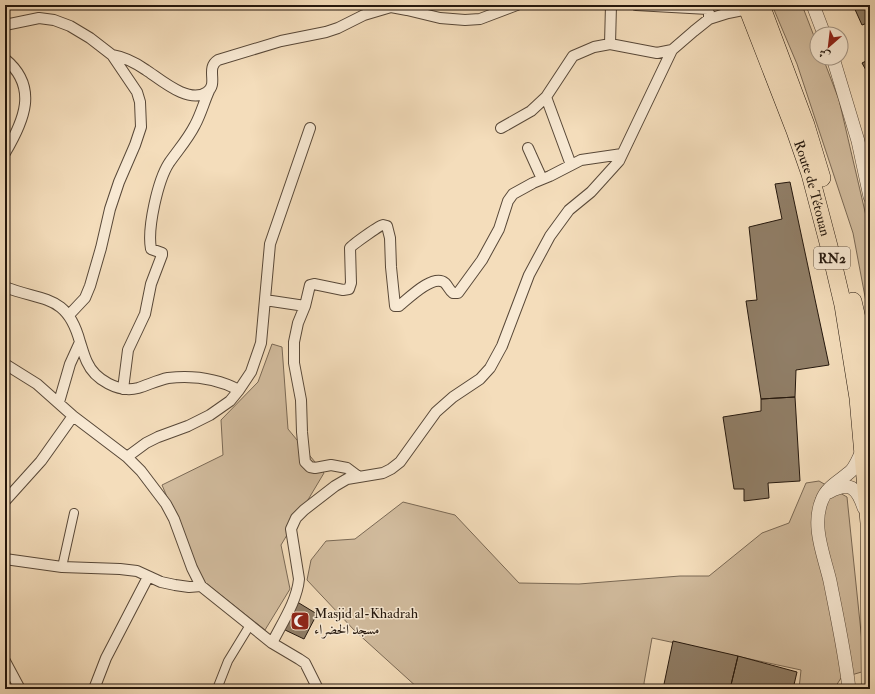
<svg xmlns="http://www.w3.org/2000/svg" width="875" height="694" font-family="'IM FELL Double Pica',Amiri,serif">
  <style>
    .green { fill: #d1bb9d; stroke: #7a6955 }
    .building { fill: #907e67; stroke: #24170d }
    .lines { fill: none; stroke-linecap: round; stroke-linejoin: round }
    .pedestrian-casing { stroke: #584838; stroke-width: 10 }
    .minor-casing { stroke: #584838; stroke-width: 12 }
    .tertiary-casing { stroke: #584838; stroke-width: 14 }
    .trunk-casing { stroke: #24170d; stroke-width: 18 }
    .pedestrian { stroke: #f8e9d3; stroke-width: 8 }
    .minor { stroke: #f8e9d3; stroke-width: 10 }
    .tertiary { stroke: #f8e9d3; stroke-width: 13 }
    .trunk { stroke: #f4ddbb; stroke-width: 17 }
    .labels { text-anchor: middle; stroke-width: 3; stroke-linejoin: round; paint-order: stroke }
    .shield { fill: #f8e9d3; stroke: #645648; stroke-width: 1 }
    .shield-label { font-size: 13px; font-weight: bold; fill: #24170d }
    .street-label { font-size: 14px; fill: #24170d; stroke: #f8e9d3 }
    .poi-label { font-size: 14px; fill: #24170d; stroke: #f8e9d3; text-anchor: start }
  </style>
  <rect width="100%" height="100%" fill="#f4ddbb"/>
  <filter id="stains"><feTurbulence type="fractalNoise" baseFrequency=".005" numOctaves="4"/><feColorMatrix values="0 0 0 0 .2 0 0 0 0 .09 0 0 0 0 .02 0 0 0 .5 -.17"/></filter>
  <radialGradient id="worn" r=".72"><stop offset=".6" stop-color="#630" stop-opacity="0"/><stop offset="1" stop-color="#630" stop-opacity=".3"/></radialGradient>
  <path class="green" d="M772,5H802L817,44V58H823L839,100L870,233V323L853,233L797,64Z
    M272,344L282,347L288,429L324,473L281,545L290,589L265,630L202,580L162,485L223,455L221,420L258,382Z
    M819,481L847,497L865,671L841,678L834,689H799L801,670L652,638L644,683L645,689H419L355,631L307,580L311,560L326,541L355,539L403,502L455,515L519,583L579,584L680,576H709L762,533L789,523L806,483Z"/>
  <path class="building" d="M853,5H870V22L862,25Z
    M870,59V70L867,72L862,63Z
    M790,182L829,365L796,370L795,397L761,399L746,301L757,300L749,227L782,219L775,184Z
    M795,397L800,481L768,483L769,498L744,501V489H734L723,417L761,411V399Z
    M294,600L317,614L304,639L283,629Z
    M673,641L738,656L730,689H663Z
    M738,656L797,672L793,689H730Z"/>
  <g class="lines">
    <defs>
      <path id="pedestrian" d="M62,567L74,513
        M217,689L228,661L250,625"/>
      <path id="minor" d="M636,5L708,9
        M709,13V19L728,13L748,9
        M5,25L39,18L54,20L70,26L90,38L112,55L137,92L140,102L141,127L135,145L119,182L110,209L101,248L90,286L85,298L69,315
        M610,44L611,5
        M112,55C124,57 136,63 146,70C160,79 189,105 207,92C219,84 205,68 218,60L281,41L326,32L338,28L364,15L391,7L407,10L440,18L465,20L480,19L517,5
        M5,59C39,87 24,121 5,153
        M546,97L571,165
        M501,128L531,111L546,97L573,56L594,47L610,44L657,53L672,50L694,31L709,19
        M528,148L542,179
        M5,287C44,302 67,294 80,342
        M265,300L305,306L298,323L294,342V363L301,400L302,432L305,462L310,467L315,468L331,465L347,468L359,477
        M305,306L310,285L314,284L343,290L349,289L351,283L350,248C352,245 380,225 383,225L387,226L390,238L391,267L395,306H399C408,299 433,273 445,283C448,286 449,290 453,293H458L482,260L499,229L508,201L513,194L533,183L550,176L581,160L622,154
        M5,364L37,384L73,416L127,457L141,471L166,504L174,519L192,568L201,586L272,643L299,659L305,663L318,689
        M123,389L128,350L145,314L151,284L162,255V253L151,249C147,228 158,180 169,163C178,150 188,139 195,125C201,114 204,102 209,91
        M59,402L70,364L80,342C82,348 84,356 87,362C95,380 119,393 138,388C148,385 158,380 168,378C194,375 216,378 239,390
        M127,457L146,443L158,437L188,426L210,415L230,401L239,390L251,372L261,343L270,244L310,128
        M5,501L41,461L73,416
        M5,559L62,567L120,569L137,571L161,582L175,585L189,587L201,586
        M272,643C282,623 297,601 299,579L291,529L296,518L304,510L335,486L347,479L383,473L391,469L400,462L436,412L453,397L480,379L490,368L502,346L529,275L550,236L569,210L591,192L619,161L672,50
        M5,661L20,689
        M94,689L106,658L148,577"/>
      <path id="tertiary" d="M813,5L824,34
        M833,58L858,141L870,197
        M829,492C850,481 857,487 864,508
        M849,689C845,653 837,617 830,581C824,555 811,526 822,500C827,486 842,480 852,470C856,465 859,458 862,451"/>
      <g id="trunk">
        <path id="s1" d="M746,5L795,131L810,174L830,250L843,305L858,398L869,523L870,689"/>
        <path d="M761,5L806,125L822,178"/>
        <path d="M853,301L858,323L870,393"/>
      </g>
    </defs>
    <use href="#pedestrian" class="pedestrian-casing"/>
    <use href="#minor" class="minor-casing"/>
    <use href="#tertiary" class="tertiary-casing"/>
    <use href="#trunk" class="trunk-casing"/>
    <use href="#pedestrian" class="pedestrian"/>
    <use href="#minor" class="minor"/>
    <use href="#tertiary" class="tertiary"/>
    <use href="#trunk" class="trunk"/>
  </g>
  <defs>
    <symbol id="mosque-square" viewBox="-11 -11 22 22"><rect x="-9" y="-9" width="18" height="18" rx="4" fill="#8f2418" stroke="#f8e9d3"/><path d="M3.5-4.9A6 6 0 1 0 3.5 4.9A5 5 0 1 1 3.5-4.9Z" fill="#fff"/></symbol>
  </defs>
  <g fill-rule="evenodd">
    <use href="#mosque-square" x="289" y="610" width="22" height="22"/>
  </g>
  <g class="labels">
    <rect class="shield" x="814" y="247" width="36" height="22" rx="3"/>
    <g class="shield-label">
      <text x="832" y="263">RN2</text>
    </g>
    <g class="street-label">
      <text dy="5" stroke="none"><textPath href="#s1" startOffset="195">Route de Tétouan</textPath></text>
    </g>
    <g class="poi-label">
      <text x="314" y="618">Masjid al-Khadrah<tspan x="314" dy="16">مسجد الخضراء</tspan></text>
    </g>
  </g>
  <rect width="875" height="694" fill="none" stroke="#f4ddbb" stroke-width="20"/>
  <rect x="6" y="6" width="863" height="682" fill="none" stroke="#24170d" stroke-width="2"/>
  <rect x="10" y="10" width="855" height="674" fill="none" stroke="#24170d"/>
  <g transform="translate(829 46) rotate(208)"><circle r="19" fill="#f8e9d3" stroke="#a39584"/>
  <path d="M0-3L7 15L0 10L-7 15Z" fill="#8f2418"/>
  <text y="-6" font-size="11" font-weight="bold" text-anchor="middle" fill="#24170d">ش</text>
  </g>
  <rect width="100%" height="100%" filter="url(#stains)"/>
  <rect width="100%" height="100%" fill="url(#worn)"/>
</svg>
